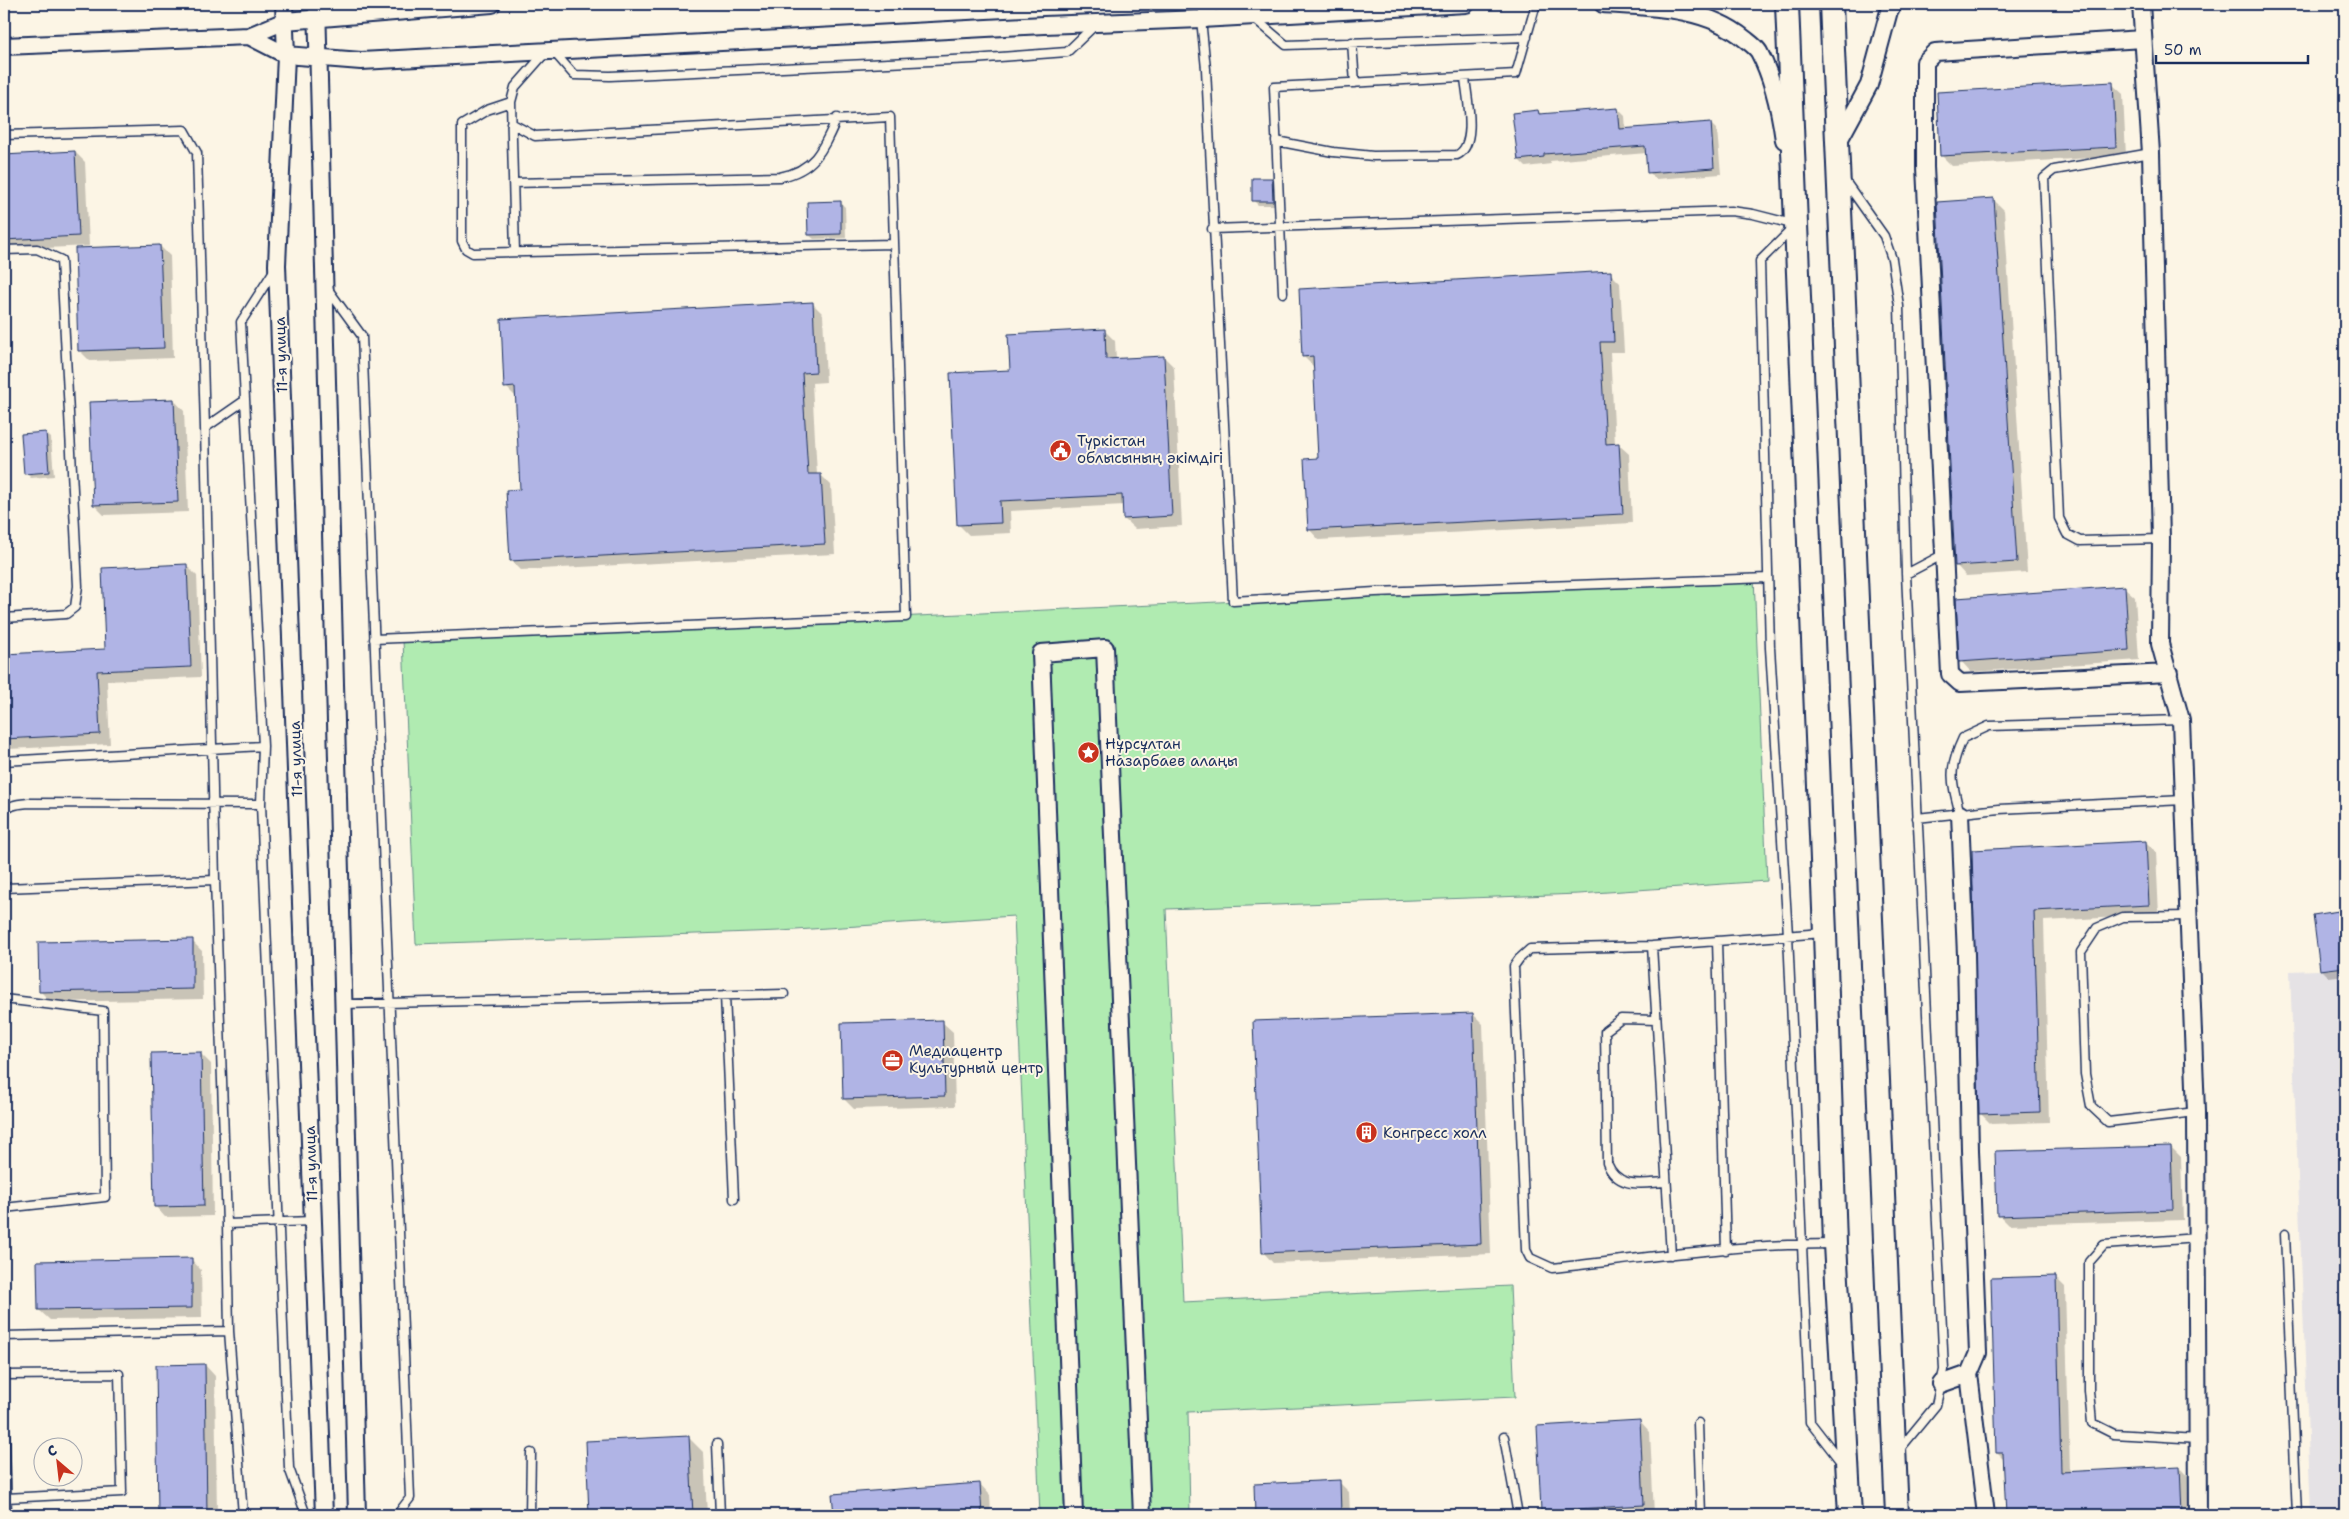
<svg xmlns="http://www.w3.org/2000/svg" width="2349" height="1519" font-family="'Shantell Sans',sans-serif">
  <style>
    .built { fill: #e5e2e5 }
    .green { fill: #b0ebb1; stroke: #668d88 }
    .shadow { fill: #0003 }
    .building { fill: #b0b4e5; stroke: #1b2f5e }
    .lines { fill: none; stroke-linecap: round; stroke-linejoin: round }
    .lane-casing { stroke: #1b2f5e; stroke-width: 11 }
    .street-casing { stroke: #1b2f5e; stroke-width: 20 }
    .secondary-casing { stroke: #1b2f5e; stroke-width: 26 }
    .lane { stroke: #fcf5e5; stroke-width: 8 }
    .street { stroke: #fcf5e5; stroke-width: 16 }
    .secondary { stroke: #fcf5e5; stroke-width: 22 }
    .labels { text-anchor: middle; stroke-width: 4; stroke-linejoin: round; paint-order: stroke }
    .street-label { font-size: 15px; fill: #1b2f5e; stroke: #fcf5e5 }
    .poi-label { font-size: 15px; fill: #1b2f5e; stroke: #fcf5e5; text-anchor: start }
  </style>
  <rect width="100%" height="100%" fill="#fcf5e5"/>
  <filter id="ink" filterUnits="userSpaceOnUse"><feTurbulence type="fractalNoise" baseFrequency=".02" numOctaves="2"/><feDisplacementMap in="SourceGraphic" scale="10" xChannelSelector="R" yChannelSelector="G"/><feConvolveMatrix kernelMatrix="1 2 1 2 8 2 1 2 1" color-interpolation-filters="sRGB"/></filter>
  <g filter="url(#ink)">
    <path class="built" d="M2345,969V1515H2311L2290,971Z"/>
    <path class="green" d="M1754,577L1767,881L1579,894L1166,909L1183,1302L1510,1286L1515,1397L1188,1412L1190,1515H1040L1014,916L780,931L416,944L403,640Z"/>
    <path class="shadow" d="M2112,84L2123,94L2126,156L1952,166L1941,155Z
      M1618,109L1625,116L1626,130L1710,123L1717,130L1721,174L1656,179L1649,172L1647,153L1550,161L1551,164L1526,167L1519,160L1538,111L1542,115Z
      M75,152L85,162L89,246L4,250V156Z
      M1272,179L1277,184L1278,205H1258L1253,200Z
      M1993,199L2004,210L2027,572L1966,576L1956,565Z
      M840,202L845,207L846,238L814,239L809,235Z
      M160,246L170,256L173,358L90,361L80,351Z
      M1610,273L1620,283L1624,352H1610L1615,444H1618L1629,454L1632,523L1319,540L1309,529L1319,460L1314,367L1303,356Z
      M812,303L823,314L826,382L812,383L817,475H821L831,485L835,554L521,570L511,560L522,490L517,398L506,387Z
      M1104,330L1115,341L1116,360L1164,357L1174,367L1182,526L1135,529L1124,519V505L1010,511L1011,533L969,535L959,525L1011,371Z
      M174,400L184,411L188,512L104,515L94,505Z
      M46,433L51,438L54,476L31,478L26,473Z
      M187,566L197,576L201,677L107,681L110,744L9,749L4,744V655L106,650Z
      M2124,587L2135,597L2139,660L1971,672L1961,661Z
      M2146,842L2156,852L2159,915L2044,921L2049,1122L1991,1124L1980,1113L1973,851Z
      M2345,912V975L2329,977L2321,969L2315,916Z
      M192,941L202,951L203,999L51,1002L40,991Z
      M1473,1014L1483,1024L1491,1254L1273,1263L1263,1252Z
      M942,1022L953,1032L955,1106L854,1109L844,1099Z
      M201,1054L211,1064L213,1216L165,1217L155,1206Z
      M2171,1147L2181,1157L2183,1220L2009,1225L1999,1215Z
      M191,1259L201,1270L202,1318L50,1320L39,1310Z
      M2055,1277L2065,1287L2070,1472L2180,1467L2190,1478L2192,1515H2007L2005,1461L1997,1453Z
      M205,1365L215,1376L217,1515H159L157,1366Z
      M1640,1421L1650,1432L1654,1515H1547L1542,1510Z
      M688,1437L704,1453L707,1515H591L587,1443Z
      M1339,1482L1349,1492L1350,1515H1256L1255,1485Z
      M980,1484L990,1495L991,1515H835L834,1495Z"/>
    <path class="building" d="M2113,82L2116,147L1940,156L1937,92Z
      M1618,108L1620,129L1711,122L1714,168L1647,173L1645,146L1544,154V157L1518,160L1512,113L1538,110L1539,114Z
      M75,151L79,236L4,240V155Z
      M1252,178H1272L1273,201H1252Z
      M1994,198L2017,562L1955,566L1937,202Z
      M841,201V234L808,235L807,202Z
      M160,245L164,348L78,351L75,248Z
      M1611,271L1614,342H1600L1606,444L1619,443L1623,514L1308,530L1304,459L1318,458L1313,356L1302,357L1299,289Z
      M813,302L816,372L802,373L808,474H821L825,544L510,561L506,490L520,489L515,387L504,388L501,319Z
      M1105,329L1106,359L1164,356L1172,516L1123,519L1122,495L1000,501L1001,523L957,525L950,373L1010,370L1008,334Z
      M174,399L178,502L93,505L89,402Z
      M46,432L49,472L24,474L21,434Z
      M187,564L191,667L97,671L100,734L4,739V654L105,649L102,568Z
      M2125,586L2129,650L1959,662L1956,598Z
      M2146,841L2149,905L2034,911L2040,1112L1979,1114L1972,850Z
      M2345,910V967L2320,970L2313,915Z
      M193,939V989L39,992L38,942Z
      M1473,1013L1481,1244L1262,1253L1253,1021Z
      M943,1020L945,1096L843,1099L841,1023Z
      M201,1052L204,1206L154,1207L151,1053Z
      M2171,1146L2173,1210L1997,1216L1995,1151Z
      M192,1258V1308L38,1310L37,1261Z
      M2056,1276L2061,1472L2180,1466L2182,1515H2006L2003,1453H1996L1991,1278Z
      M205,1364L207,1515H158L156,1365Z
      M1640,1420L1644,1505L1541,1511L1537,1426Z
      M689,1436L693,1515H589L586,1441Z
      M1340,1480L1341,1515H1255L1254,1484Z
      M980,1483L982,1515H834L832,1494Z"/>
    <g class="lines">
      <defs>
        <path id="lane" d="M1254,18L1286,45L1527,37
          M1201,19L1206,69L1233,601L1375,592L1768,578
          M1352,42L1355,83
          M554,52L574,75L610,76L973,59L1067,52L1095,25
          M511,102L487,110L462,125V241L466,249L473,253L893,244
          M4,135L184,130L197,153L205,428
          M1276,141L1333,152L1373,156L1457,155C1478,145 1467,98 1465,78
          M2151,153L2054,170L2044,178L2059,518L2067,534L2080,541L2161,539
          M1845,181L1884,236L1892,259L1899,306L1906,574L1944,1370L1936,1405L1899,1450
          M513,183L780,177C815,170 823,149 837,118
          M1212,229L1731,211L1753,214L1796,225L1760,261L1770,648L1788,935L1810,1422L1841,1462
          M4,250L37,249L61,260L78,586L75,607L66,614L4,618
          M515,252L511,102L515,87L545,53
          M275,269L241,322L263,746L261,804L289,1468L306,1515
          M327,288L362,336L410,1498L397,1515
          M1283,293L1274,87L1516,74L1536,4
          M1906,574L1944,554
          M374,639L906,617L890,117L535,136L511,123
          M4,761L263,746
          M4,814C8,804 19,804 29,803L261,804
          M1960,814C1951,780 1948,770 1963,738L1989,726L2181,720
          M1917,818L1999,809L2184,800
          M215,880L205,428L244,401
          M4,888L215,880L227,1224L313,1221
          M2189,916L2123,917L2097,928L2081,952L2085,1074L2091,1106L2108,1122L2196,1112
          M1823,933L1652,946L1530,949L1519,959L1514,966L1526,1250L1530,1258L1552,1268C1645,1258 1738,1244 1832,1244
          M1717,941L1726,1250
          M1652,946L1671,1255
          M725,995L734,1199
          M4,999L103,1011L105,1197L4,1208
          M343,1004L784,994
          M1656,1020L1621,1019L1605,1031L1607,1163C1618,1190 1642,1183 1666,1182
          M2285,1234L2297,1515
          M2197,1238L2104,1245L2089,1262V1391L2092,1423L2114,1434L2198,1439
          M229,1331L243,1515
          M4,1336L229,1331L227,1224
          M4,1375L119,1374L122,1492L6,1498
          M4,1408L7,1515
          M1698,1423L1701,1515
          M1504,1437L1518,1515
          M717,1444L720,1515
          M530,1515L531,1453"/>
        <path id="street" d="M284,4L286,55L277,265L324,1515
          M317,4L357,1515
          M1207,4V19
          M1603,4C1652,7 1706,7 1745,39C1750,43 1756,47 1759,52C1773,78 1780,111 1784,140
          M2141,4L2151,153L2161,539L2160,644L2181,720L2196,1112L2198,1515
          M249,36L286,55L361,61L1044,25L1201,19L1466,4
          M2143,39L1935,52L1925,62V167L1950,674L1960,683L2169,673
          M4,46L249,36L285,21L492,4
          M1837,144L1869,85L1889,11L1893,4
          M1969,1374L1986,1515
          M1941,1384L1969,1374L1978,1353L1970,1150L1966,955L1960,814
          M1074,1515L1041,653L1105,648L1142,1515"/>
        <path id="secondary" d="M1787,4L1825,933L1835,1244L1850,1515
          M1831,4L1897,1515"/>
      </defs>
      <use href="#lane" class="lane-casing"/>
      <use href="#street" class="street-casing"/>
      <use href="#secondary" class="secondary-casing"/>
      <use href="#lane" class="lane"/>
      <use href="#street" class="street"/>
      <use href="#secondary" class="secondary"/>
    </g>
  </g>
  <defs>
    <symbol id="civic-disc" viewBox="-11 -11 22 22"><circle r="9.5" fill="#c8321e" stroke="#fcf5e5"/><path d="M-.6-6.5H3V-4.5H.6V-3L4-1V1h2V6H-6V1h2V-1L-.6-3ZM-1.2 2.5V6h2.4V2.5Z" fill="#fff"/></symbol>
    <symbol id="sight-disc" viewBox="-11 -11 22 22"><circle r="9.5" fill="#c8321e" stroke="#fcf5e5"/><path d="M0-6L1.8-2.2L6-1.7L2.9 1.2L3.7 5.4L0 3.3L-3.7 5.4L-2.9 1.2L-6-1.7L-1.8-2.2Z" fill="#fff"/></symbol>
    <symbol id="office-disc" viewBox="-11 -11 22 22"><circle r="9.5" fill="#c8321e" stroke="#fcf5e5"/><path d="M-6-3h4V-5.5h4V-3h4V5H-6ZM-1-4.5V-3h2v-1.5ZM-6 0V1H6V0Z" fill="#fff"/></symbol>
    <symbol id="building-disc" viewBox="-11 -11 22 22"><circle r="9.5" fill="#c8321e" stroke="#fcf5e5"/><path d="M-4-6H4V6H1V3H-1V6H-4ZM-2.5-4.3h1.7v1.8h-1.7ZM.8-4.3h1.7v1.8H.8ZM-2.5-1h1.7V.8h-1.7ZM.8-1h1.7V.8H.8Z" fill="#fff"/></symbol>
  </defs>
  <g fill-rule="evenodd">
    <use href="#civic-disc" x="1048" y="438" width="25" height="25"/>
    <use href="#sight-disc" x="1076" y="740" width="25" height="25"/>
    <use href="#office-disc" x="880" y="1048" width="25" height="25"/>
    <use href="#building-disc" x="1354" y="1120" width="25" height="25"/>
  </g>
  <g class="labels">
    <g class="street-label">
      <text transform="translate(281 355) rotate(-92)" y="5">11-я улица</text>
      <text transform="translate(296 759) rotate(-92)" y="5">11-я улица</text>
      <text transform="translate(311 1164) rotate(-92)" y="5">11-я улица</text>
    </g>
    <g class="poi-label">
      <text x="1077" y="446">Түркістан<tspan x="1077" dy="17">облысының әкімдігі</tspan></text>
      <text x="1105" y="749">Нұрсұлтан<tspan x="1105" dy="17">Назарбаев алаңы</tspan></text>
      <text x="909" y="1056">Медиацентр<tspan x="909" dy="17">Культурный центр</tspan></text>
      <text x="1383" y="1138">Конгресс холл</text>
    </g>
  </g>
  <rect width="2349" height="1519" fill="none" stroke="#fcf5e5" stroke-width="20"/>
  <rect x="10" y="10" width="2329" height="1499" fill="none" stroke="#1b2f5e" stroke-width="2" filter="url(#ink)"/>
  <g transform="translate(58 1462) rotate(332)"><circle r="24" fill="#fcf5e5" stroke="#a2a6af"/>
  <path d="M0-4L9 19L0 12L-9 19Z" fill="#c8321e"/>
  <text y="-8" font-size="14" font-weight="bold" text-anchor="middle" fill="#1b2f5e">С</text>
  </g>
  <path d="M2156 55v8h152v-8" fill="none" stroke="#1b2f5e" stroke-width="2.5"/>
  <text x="2164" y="55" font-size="15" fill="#1b2f5e" stroke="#fcf5e5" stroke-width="4" paint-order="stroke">50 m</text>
</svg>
